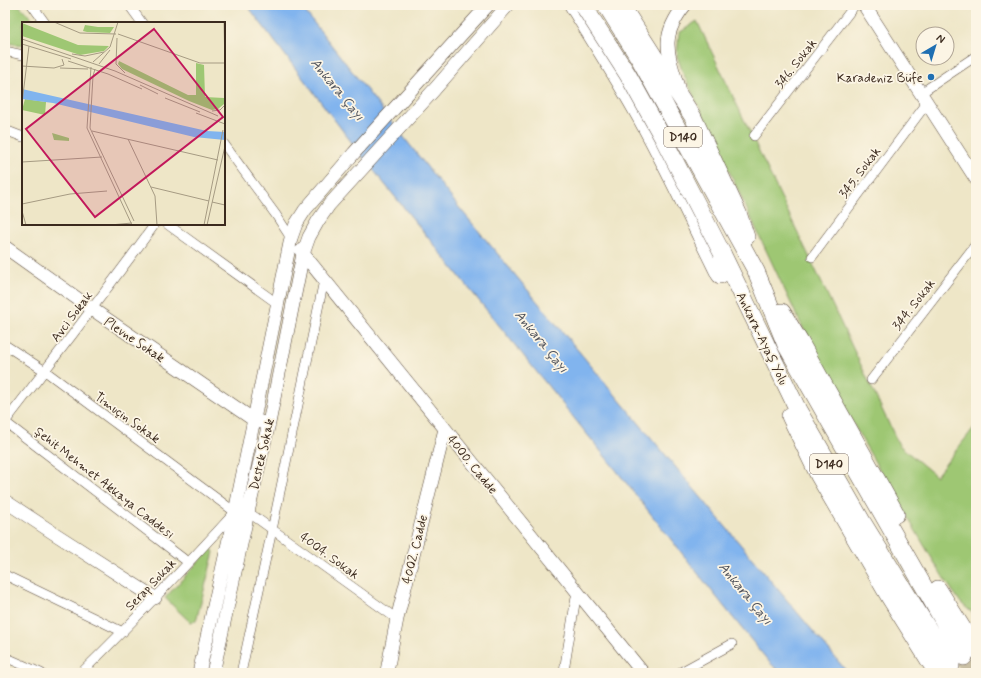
<svg xmlns="http://www.w3.org/2000/svg" width="981" height="678" font-family="Mynerve,sans-serif">
  <style>
    .green { fill: #9ec773; stroke: #6c7848 }
    .water { fill: #81b4ee; stroke: #5e6f86 }
    .lines { fill: none; stroke-linecap: round; stroke-linejoin: round }
    .highway-tunnel { stroke: #cac0a5; stroke-width: 17; stroke-dasharray: 17 8; stroke-linecap: butt }
    .street-casing { stroke: #564637; stroke-width: 10 }
    .secondary-casing { stroke: #564637; stroke-width: 14 }
    .highway-casing { stroke: #564637; stroke-width: 18 }
    .street { stroke: #fff; stroke-width: 9 }
    .secondary { stroke: #fff; stroke-width: 13 }
    .highway { stroke: #fff; stroke-width: 17 }
    .highway-bridge-casing { stroke: #564637; stroke-width: 18; stroke-linecap: butt }
    .highway-bridge { stroke: #fff; stroke-width: 17 }
    .poi-dot { fill: #1f6fb2; stroke: #fcf5e5; stroke-width: 1.5 }
    .labels { text-anchor: middle; stroke-width: 3.5; stroke-linejoin: round; paint-order: stroke }
    .shield { fill: #fcf5e5; stroke: #75675a; stroke-width: 1 }
    .shield-label { font-size: 12px; font-weight: bold; fill: #3b2a1e }
    .street-label { font-size: 13px; fill: #3b2a1e; stroke: #fcf5e5 }
    .poi-label { font-size: 13px; fill: #3b2a1e; stroke: #fcf5e5; text-anchor: end }
    .water-label { font-size: 14px; font-style: italic; fill: #50535c; stroke: #fcf5e5 }
    .inset-road { fill: none; stroke: #a69b83; stroke-width: 1 }
    .view { fill: #c2185b; fill-opacity: 0.15; stroke: #c2185b; stroke-width: 2 }
    .inset-edge { fill: none; stroke: #3b2a1e; stroke-width: 2 }
  </style>
  <rect width="100%" height="100%" fill="#fcf5e5"/>
  <filter id="ink" filterUnits="userSpaceOnUse"><feTurbulence type="fractalNoise" baseFrequency=".025" numOctaves="2"/><feDisplacementMap in="SourceGraphic" scale="8" xChannelSelector="R" yChannelSelector="G"/><feConvolveMatrix kernelMatrix="1 2 1 2 8 2 1 2 1" color-interpolation-filters="sRGB"/></filter>
  <filter id="wash" filterUnits="userSpaceOnUse"><feTurbulence type="fractalNoise" baseFrequency=".012" numOctaves="4" result="noise"/><feDisplacementMap in="SourceGraphic" scale="16" xChannelSelector="R" yChannelSelector="G"/><feGaussianBlur stdDeviation="0.9" result="paint"/><feColorMatrix in="noise" values="0 0 0 0 0 0 0 0 0 0 0 0 0 0 0 0 0 1.4 0 .05"/><feComposite in="paint" operator="in"/></filter>
  <g filter="url(#wash)">
    <rect width="100%" height="100%" fill="#eee6c7"/>
    <path class="green" d="M5,5H19L36,23H23V45L5,43Z
      M697,21L899,445L936,476L976,425V510L973,515L976,517V616L961,603L943,577L883,476L836,394L795,312L683,73L677,56L679,33Z
      M211,548L214,552L196,621L190,622L165,598Z"/>
    <path class="water" d="M247,5H300L457,205L561,330L848,673H781L770,663L730,614L616,470L362,156Z"/>
  </g>
  <g filter="url(#ink)">
    <g class="lines">
      <path class="highway-tunnel" d="M964,657L974,673"/>
      <defs>
        <path id="street" d="M32,5L45,23
          M129,5L142,23
          M5,51L23,55
          M921,93L976,56
          M5,130L23,137
          M754,136L855,5
          M224,144L276,215L291,238
          M167,224L278,304
          M812,257L927,103
          M5,345L45,371L235,512C185,567 134,621 81,673
          M871,380L976,244
          M5,422C56,357 106,291 155,224
          M5,422L189,563
          M248,512L397,619
          M5,575L123,632
          M5,657L41,673
          M241,673L272,530L324,280
          M564,673L565,665L577,591
          M679,673L732,644"/>
        <path id="secondary" d="M864,5L976,179
          M678,87C667,51 660,36 685,5
          M5,247L92,309L254,420L261,422
          M301,251L643,673
          M5,501L52,532L155,598
          M199,673L235,512L291,238L296,224L305,210L354,153L488,5
          M213,673L248,512L269,423L303,254L309,237L318,221L329,205L434,90L508,5
          M388,673L387,671L397,619L445,429"/>
        <path id="highway" d="M573,5C594,39 615,72 635,107C666,161 692,219 720,275
          M606,5L639,58L756,271L786,345L964,657
          M621,5L693,117L738,213L746,237
          M722,253L798,410L863,523L951,666
          M782,312L800,342L896,514
          M790,416L819,476L890,598L937,673
          M938,589L976,650"/>
      </defs>
      <use href="#street" class="street-casing"/>
      <use href="#secondary" class="secondary-casing"/>
      <use href="#highway" class="highway-casing"/>
      <use href="#street" class="street"/>
      <use href="#secondary" class="secondary"/>
      <use href="#highway" class="highway"/>
      <defs>
        <path id="highway-bridge" d="M583,5L628,75L664,140L722,253"/>
      </defs>
      <use href="#highway-bridge" class="highway-bridge-casing"/>
      <use href="#highway-bridge" class="highway-bridge"/>
    </g>
  </g>
  <circle class="poi-dot" cx="931" cy="77" r="4"/>
  <g class="labels">
    <g class="shield">
      <rect x="664" y="127" width="38" height="20" rx="3"/>
      <rect x="810" y="454" width="38" height="20" rx="3"/>
    </g>
    <g class="shield-label">
      <text x="683" y="141">D140</text>
      <text x="829" y="468">D140</text>
    </g>
    <g class="street-label">
      <text transform="translate(795 63) rotate(-52)" y="5">346. Sokak</text>
      <text transform="translate(859 172) rotate(-53)" y="5">345. Sokak</text>
      <text transform="translate(913 304) rotate(-52)" y="5">344. Sokak</text>
      <text transform="translate(71 316) rotate(-53)" y="5">Avci Sokak</text>
      <text transform="translate(763 338) rotate(64)" y="5">Ankara-Ayaş Yolu</text>
      <text transform="translate(135 339) rotate(34)" y="5">Plevne Sokak</text>
      <text transform="translate(128 417) rotate(36)" y="5">Timuçin Sokak</text>
      <text transform="translate(261 454) rotate(-77)" y="5">Destek Sokak</text>
      <text transform="translate(473 464) rotate(51)" y="5">4000. Cadde</text>
      <text transform="translate(105 482) rotate(38)" y="5">Şehit Mehmet Akkaya Caddesi</text>
      <text transform="translate(414 549) rotate(-76)" y="5">4002. Cadde</text>
      <text transform="translate(330 555) rotate(36)" y="5">4004. Sokak</text>
      <text transform="translate(150 584) rotate(-46)" y="5">Serap Sokak</text>
    </g>
    <g class="poi-label">
      <text x="923" y="82">Karadeniz Büfe</text>
    </g>
    <g class="water-label">
      <text transform="translate(338 89) rotate(51)" y="5">Ankara Çayı</text>
      <text transform="translate(542 341) rotate(51)" y="5">Ankara Çayı</text>
      <text transform="translate(746 593) rotate(51)" y="5">Ankara Çayı</text>
    </g>
  </g>
  <g transform="translate(22 22)">
    <rect width="203" height="203" fill="#eee6c7"/>
    <path d="M0,1L56,23L87,24L82,29L58,33L0,14ZM63,3L76,5H92L88,11L65,10L61,9ZM97,39L166,73H174V41L182,43L183,75L202,76V82L196,87L190,88L167,79L100,47L96,42ZM3,77L24,80L23,93L0,88ZM30,111L47,116V119L32,118Z" fill="#9ec773"/>
    <path d="M0,67L185,109L203,110V118L172,115L31,81L0,77Z" fill="#81b4ee"/>
    <path class="inset-road" d="M32,0L58,11L94,12M202,0L203,46M96,12L178,41H203M95,16L94,42L103,51M0,17L93,49L196,94M0,22L49,37M50,32L63,34L82,30M46,39L86,52L120,67M71,40L88,25L96,0M77,42L88,28M0,44L32,46M69,45L65,106L110,203M32,46L42,43L40,37M38,46L66,47M73,47L71,54L68,106L112,199M118,63L136,72M143,76L178,90M0,81L7,24M190,89L198,88L203,83M174,91L203,102M70,109L196,138M106,117L133,174L135,203M0,140L80,135M129,165L187,179M190,180L203,183M0,182L48,172L85,169M0,189L4,203M88,203L110,201M182,203L201,108M185,203L203,124"/>
    <path class="view" d="M132,7L201,95L73,195L4,107Z"/>
    <rect width="203" height="203" class="inset-edge"/>
  </g>
  <rect width="981" height="678" fill="none" stroke="#fcf5e5" stroke-width="20"/>
  <g transform="translate(935 46) rotate(38)"><circle r="19" fill="#fcf5e5" stroke="#afa495"/>
  <path d="M0-3L7 15L0 10L-7 15Z" fill="#1f6fb2"/>
  <text y="-6" font-size="11" font-weight="bold" text-anchor="middle" fill="#3b2a1e">N</text>
  </g>
</svg>
